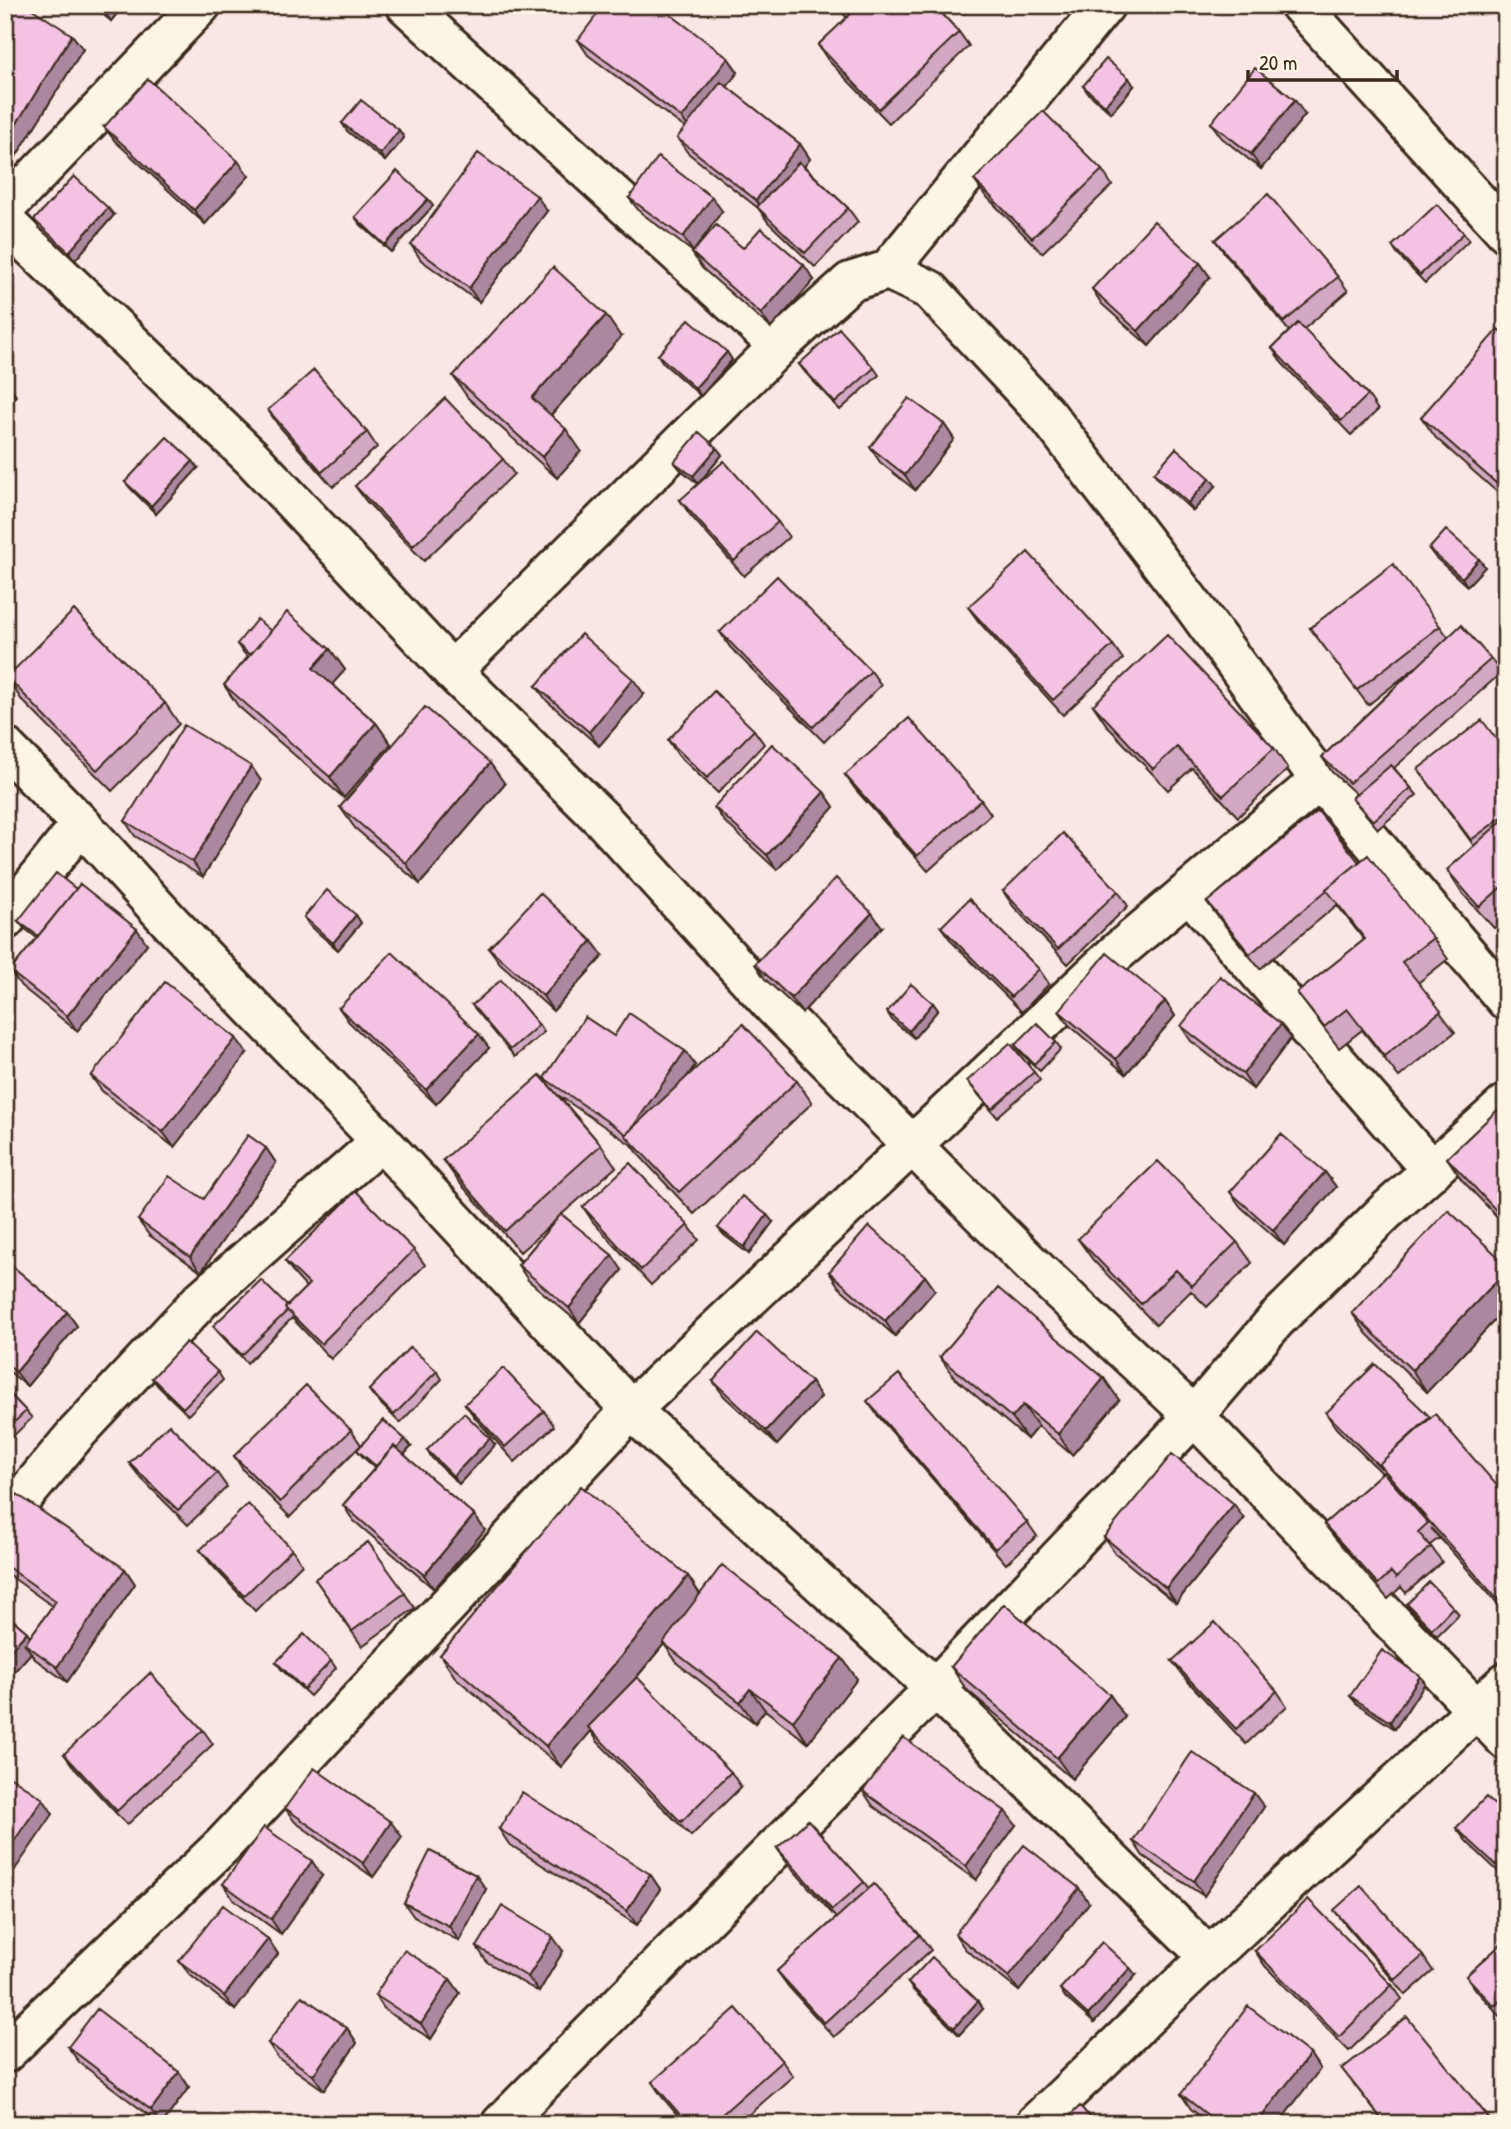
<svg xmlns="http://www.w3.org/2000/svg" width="1511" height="2129" font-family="'Patrick Hand',sans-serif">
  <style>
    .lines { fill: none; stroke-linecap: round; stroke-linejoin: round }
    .minor-casing { stroke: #3b2a1e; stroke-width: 44 }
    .minor { stroke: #fcf5e5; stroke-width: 38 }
    .wall { fill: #d2a8c3; stroke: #3b2a1e; stroke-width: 2 }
    .shaded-wall { fill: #ab889f; stroke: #3b2a1e; stroke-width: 2 }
    .building { fill: #f4c3e3; stroke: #3b2a1e; stroke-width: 2 }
  </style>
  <rect width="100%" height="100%" fill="#fae6e4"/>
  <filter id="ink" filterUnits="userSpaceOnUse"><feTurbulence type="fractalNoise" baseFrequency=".0143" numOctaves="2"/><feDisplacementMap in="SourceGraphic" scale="14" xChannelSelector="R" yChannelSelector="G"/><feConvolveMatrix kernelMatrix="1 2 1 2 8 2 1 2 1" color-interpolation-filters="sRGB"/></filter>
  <g filter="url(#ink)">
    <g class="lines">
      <defs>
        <path id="minor" d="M406,5L779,346
          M1300,5L1506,232
          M5,208L201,5
          M5,222L252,458L452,671L602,819L774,1007L1031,1264L1194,1416L1506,1740
          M888,270L930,290L1048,416L1198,612L1320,780L1506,1000
          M452,671L779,346L850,282L888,270L1105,5
          M5,747L81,824L171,923L381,1141L631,1410L935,1688L1209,1957
          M1189,892L1432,1171
          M5,920L81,824
          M5,1519L75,1435L201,1300L381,1141
          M5,2053L223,1845L631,1410L1116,953L1320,780
          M501,2124L935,1688L1194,1416L1276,1320L1385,1212L1506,1104
          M1035,2124L1209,1957L1506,1682"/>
      </defs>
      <use href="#minor" class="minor-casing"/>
      <use href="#minor" class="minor"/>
    </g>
    <path class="wall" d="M5,5L72,35L83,49L15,158L5,152Z
      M91,5H124L111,21Z
      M836,5H934L959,32L969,46L889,123L828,60L818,45L847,18Z
      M957,5H973L965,13Z
      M578,40L728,58L738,72L727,87L800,144L810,159L804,166L848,208L858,222L815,267L768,222L758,208L688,153L677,138L685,128L588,55Z
      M1083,86H1134L1111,113L1088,93Z
      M1305,115L1261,169L1222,138L1211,123Z
      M342,123L399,130L404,138L385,161L347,131Z
      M104,127L249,176L205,224L115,141Z
      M1102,170L1112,185L1042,253L984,194L974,180Z
      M629,198L722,211L694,251L743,248L814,280L771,328L702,268L692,253L693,252L640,212Z
      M428,199L433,206L391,252L360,224L355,217Z
      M547,211L479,302L421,260L411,245Z
      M114,215L75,260L39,228L34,220Z
      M1464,233L1469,240L1425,283L1397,254L1392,246Z
      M1215,240L1338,277L1348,291L1304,329L1368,395L1378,410L1351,435L1282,363L1272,348L1289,331L1225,254Z
      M1200,263L1210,277L1149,346L1102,304L1092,289Z
      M1506,336V500L1436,438L1421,417Z
      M621,337L551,415L581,451L557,478L468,398L453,376Z
      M727,352L732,360L701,396L663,363L658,355Z
      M799,364L874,368L879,375L840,410L805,372Z
      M268,410L367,432L377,447L333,487L278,425Z
      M944,424L954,439L915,490L880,462L870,447Z
      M717,448L722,455L698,484L680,469L674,462Z
      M503,459L514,474L424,561L366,501L355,486Z
      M198,468L156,514L131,489L125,482Z
      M1154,473L1216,486L1193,511L1159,480Z
      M680,500L778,522L789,537L744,576L690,515Z
      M1429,549L1479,559L1485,567L1467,586L1435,557Z
      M968,607L1113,645L1123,659L1063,715L979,622Z
      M1440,626L1448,637L1491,659L1501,673L1394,768L1417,795L1378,829L1352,798L1356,794L1332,772L1322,757L1416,667L1368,705L1310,628Z
      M271,631L330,649L345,670L332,684L376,723L391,744L344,798L238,706L224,685L248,657L242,651L237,644Z
      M720,632L871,671L881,685L824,742L730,647Z
      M7,677L165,703L179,724L112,791L21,699Z
      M536,686L644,694L599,746L547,701Z
      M1093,705L1274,748L1288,769L1238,817L1192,768L1168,790L1108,727Z
      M754,730L764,744L718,793L678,755L668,740Z
      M1506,752V918L1494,928L1461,892L1447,870L1474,846L1428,783Z
      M251,766L261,781L203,877L135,836L125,821Z
      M845,775L981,800L991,814L928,871L856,790Z
      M505,784L420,884L355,828L340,807Z
      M824,792L834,807L777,870L724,821L714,807Z
      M1359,862L1433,938L1448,959L1418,983L1455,1032L1399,1077L1362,1030L1339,1048L1297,993L1364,940L1337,905L1260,969L1218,917L1207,902Z
      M1003,891H1118L1128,906L1068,964L1013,906Z
      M356,915L361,923L338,950L309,925L304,917Z
      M18,921L147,944L77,1031L21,986L10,971L37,938L24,928Z
      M882,927L802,1013L765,979L755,964Z
      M941,927L1039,969L1049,984L1022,1012L952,942Z
      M592,941L603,956L553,1011L500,963L489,948Z
      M1165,1001L1175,1016L1126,1074L1069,1025L1059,1011Z
      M933,1003L938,1010L914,1038L892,1020L887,1012Z
      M472,1005L539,1025L544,1032L515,1057Z
      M339,1008L489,1048L436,1104L349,1022Z
      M1281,1024L1291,1038L1253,1089L1191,1041L1181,1026Z
      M614,1036L695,1065L689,1075L797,1081L812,1103L694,1214L640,1156L633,1146L558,1095L601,1145L616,1167L562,1214L622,1270L579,1323L528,1280L518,1265L556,1220L520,1252L458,1181L443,1160L549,1085L544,1078Z
      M1056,1042L1061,1049L1040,1071L1020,1052L1015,1045Z
      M247,1053L174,1147L102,1091L91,1076Z
      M1034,1072L1040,1080L997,1117L967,1081Z
      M1506,1102V1226L1462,1180L1447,1158Z
      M266,1148L276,1163L201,1272L149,1235L138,1220L204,1199Z
      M1325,1172L1336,1187L1284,1245L1241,1207L1230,1192Z
      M583,1207L688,1225L699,1240L651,1285L593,1222Z
      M773,1222L749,1254L724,1235L718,1228Z
      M1078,1239L1237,1242L1252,1263L1207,1307L1191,1291L1156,1325L1093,1260Z
      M414,1250L425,1265L331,1359L292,1318L247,1363L219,1333L213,1326L287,1306L306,1287L296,1276L285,1261Z
      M5,1260L67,1312L77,1326L27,1386L5,1368Z
      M1506,1264V1308L1427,1392L1367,1334L1352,1313Z
      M829,1272L925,1276L935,1290L895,1336L839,1287Z
      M940,1357L1119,1400L1072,1455L1038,1426L1027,1439L955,1378Z
      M437,1371L442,1379L400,1423L374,1397L369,1390Z
      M218,1372L223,1380L188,1415L158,1386L152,1378Z
      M713,1381L811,1382L821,1397L777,1445L724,1396Z
      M5,1389L26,1411L32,1418L5,1444Z
      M867,1401L1027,1522L1037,1536L1006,1564L878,1416Z
      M465,1404L544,1411L554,1426L515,1462L476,1419Z
      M1326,1413L1506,1496V1613L1431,1528L1439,1538L1430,1545L1442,1562L1406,1593L1401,1587L1388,1599L1335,1538L1324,1524L1382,1473L1336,1428Z
      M351,1430L361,1445L290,1517L244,1471L234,1456Z
      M495,1445L459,1484L432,1458L427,1450Z
      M411,1447L404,1455L474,1515L485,1530L434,1589L353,1520L343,1505L375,1468L363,1457L357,1450Z
      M129,1463L217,1473L227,1487L188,1525L140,1477Z
      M5,1511L125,1569L135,1584L67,1682L35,1659L31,1653L5,1682V1613L27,1632L30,1637L52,1606L5,1572Z
      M1244,1519L1176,1603L1114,1552L1104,1537Z
      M368,1542L415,1608L362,1646L315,1579Z
      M292,1549L302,1564L255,1611L211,1564L200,1550Z
      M688,1576L700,1594L842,1658L857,1679L808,1743L765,1710L755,1723L678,1664L664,1644L632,1683L731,1772L741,1787L691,1836L598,1742L591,1731L561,1767L455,1677L440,1655Z
      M1407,1604L1453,1607L1459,1614L1437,1636L1412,1612Z
      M331,1661L336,1668L310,1696L282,1670L276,1662Z
      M1172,1661L1277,1691L1287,1706L1246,1744L1183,1676Z
      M951,1667L1110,1695L1125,1717L1072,1779L966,1689Z
      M1420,1676L1425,1683L1395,1729L1356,1703L1350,1696Z
      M203,1730L213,1744L127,1825L75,1769L64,1754Z
      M863,1791L1016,1825L976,1880L873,1806Z
      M1264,1807L1204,1896L1143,1856L1133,1841Z
      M285,1808L402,1837L373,1877L295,1822Z
      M1506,1815V1879L1467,1842L1456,1828Z
      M499,1829L650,1874L660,1889L637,1925L509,1844Z
      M777,1848L864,1882L869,1889L920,1935L931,1950L834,2037L788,1986L777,1971L836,1918L787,1863Z
      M322,1876L281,1934L233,1899L223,1884Z
      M486,1889L459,1941L414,1917L404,1903Z
      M1089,1903L1019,1991L965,1949L955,1934Z
      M1334,1910L1423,1956L1433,1971L1406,1995L1345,1924Z
      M268,1939L278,1954L235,2010L190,1975L179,1961Z
      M1506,1940V2020L1505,2021L1477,1991L1466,1976Z
      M477,1947L563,1951L539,1992L487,1962Z
      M1255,1951L1392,1985L1402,1999L1349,2051L1265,1966Z
      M1136,1975L1094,2023L1065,1997L1060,1989Z
      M450,1979L460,1993L431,2039L385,2010L375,1995Z
      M908,1983L983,2009L959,2035L913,1990Z
      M347,2028L357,2043L324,2090L278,2058L268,2043Z
      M68,2047L179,2072L189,2087L162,2124H160L79,2062Z
      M1310,2054L1320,2069L1278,2124H1210L1191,2109L1181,2094Z
      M782,2061L793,2076L738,2124H685L662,2097L652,2082Z
      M1342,2069L1488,2117L1492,2124H1385Z"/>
    <path class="shaded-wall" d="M102,5H124L111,21L101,7Z
      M72,35L83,49L15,158L5,145V142Z
      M728,58L738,72L692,133L682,118Z
      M1129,78L1134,86L1111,113L1105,105Z
      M1295,100L1305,115L1261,169L1251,154Z
      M399,130L404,138L385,161L380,154Z
      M800,144L810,159L766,215L756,200Z
      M238,161L249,176L205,224L194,210Z
      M537,196L547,211L479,302L469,288Z
      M712,197L722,211L693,252L683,237Z
      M428,199L433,206L391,252L385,245Z
      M108,208L114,215L75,260L69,252Z
      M1200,263L1210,277L1149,346L1138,331Z
      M804,265L814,280L771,328L761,314Z
      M606,315L621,337L547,419L532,398Z
      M727,352L732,360L701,396L695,388Z
      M6,381L16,396L5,408V382Z
      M944,424L954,439L915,490L905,475Z
      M566,429L581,451L557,478L542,457Z
      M717,448L722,455L698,484L693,476Z
      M193,461L198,468L156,514L151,506Z
      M1506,472V497L1496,483Z
      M1210,478L1216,486L1193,511L1188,503Z
      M1479,559L1485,567L1467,586L1462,578Z
      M330,649L345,670L328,689L313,668Z
      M633,679L644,694L599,746L589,732Z
      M376,723L391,744L344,798L330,777Z
      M490,763L505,784L420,884L406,863Z
      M251,766L261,781L203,877L193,862Z
      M824,792L834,807L777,870L767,855Z
      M872,913L882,927L802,1013L791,998Z
      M356,915L361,923L338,950L333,943Z
      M137,929L147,944L77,1031L67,1016Z
      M592,941L603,956L553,1011L543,996Z
      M1165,1001L1175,1016L1126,1074L1116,1059Z
      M933,1003L938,1010L914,1038L909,1031Z
      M1281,1024L1291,1038L1253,1089L1243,1074Z
      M479,1034L489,1048L436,1104L426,1090Z
      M236,1038L247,1053L174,1147L163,1132Z
      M685,1051L695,1065L638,1148L627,1134Z
      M266,1148L276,1163L201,1272L190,1257Z
      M1325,1172L1336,1187L1284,1245L1273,1230Z
      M767,1215L773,1222L749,1254L744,1247Z
      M612,1255L622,1270L579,1323L569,1308Z
      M1506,1271V1308L1427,1392L1412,1370Z
      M925,1276L935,1290L895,1336L885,1321Z
      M67,1312L77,1326L27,1386L16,1372Z
      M1104,1378L1119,1400L1072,1455L1058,1434Z
      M811,1382L821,1397L777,1445L766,1431Z
      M1023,1405L1038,1426L1027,1439L1012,1418Z
      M490,1438L495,1445L459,1484L453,1476Z
      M405,1439L411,1447L384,1476L379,1469Z
      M1234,1504L1244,1519L1176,1603L1166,1588Z
      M474,1515L485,1530L434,1589L424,1575Z
      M125,1569L135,1584L67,1682L57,1667Z
      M688,1576L702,1598L592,1731L588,1727L591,1731L561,1767L546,1746Z
      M27,1632L37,1647L25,1644L31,1653L5,1682V1656Z
      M842,1658L857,1679L808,1743L793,1721Z
      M1420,1676L1425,1683L1395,1729L1390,1722Z
      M750,1689L765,1710L755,1723L740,1702Z
      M1110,1695L1125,1717L1072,1779L1057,1758Z
      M1254,1793L1264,1807L1204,1896L1194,1881Z
      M43,1799L53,1814L5,1884V1854Z
      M1005,1811L1016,1825L976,1880L966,1866Z
      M391,1822L402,1837L373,1877L363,1863Z
      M312,1861L322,1876L281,1934L271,1919Z
      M650,1874L660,1889L637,1925L627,1911Z
      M476,1875L486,1889L459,1941L449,1926Z
      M1079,1888L1089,1903L1019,1991L1009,1977Z
      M553,1937L563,1951L539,1992L528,1977Z
      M268,1939L278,1954L235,2010L224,1996Z
      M1130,1968L1136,1975L1094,2023L1088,2015Z
      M450,1979L460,1993L431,2039L421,2024Z
      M978,2001L983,2009L959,2035L954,2028Z
      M347,2028L357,2043L324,2090L313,2075Z
      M1310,2054L1320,2069L1278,2124H1256Z
      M179,2072L189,2087L162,2124H160L151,2110Z"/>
    <path class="building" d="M5,5H26L72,35L5,142Z
      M604,5H658L728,58L682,118L578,40Z
      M837,5H849L842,11Z
      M860,5H934L959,32L879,109L818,45Z
      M1106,59L1129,78L1105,105L1083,86Z
      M1255,68L1295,100L1251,154L1211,123Z
      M148,79L238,161L194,210L104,127Z
      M721,82L800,144L756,200L677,138Z
      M361,100L399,130L380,154L342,123Z
      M1043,111L1102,170L1032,238L974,180Z
      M478,153L537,196L469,288L411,245Z
      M658,157L712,197L683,237L629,198Z
      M799,162L848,208L805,253L757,207Z
      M397,171L428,199L385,245L355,217Z
      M74,176L108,208L69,252L34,220Z
      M1268,194L1338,277L1284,322L1215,240Z
      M1437,204L1464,233L1420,275L1392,246Z
      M1154,221L1200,263L1138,331L1092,289Z
      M716,225L743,248L761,228L804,265L761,314L692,253Z
      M553,267L606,315L532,398L566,429L542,457L453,376Z
      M689,319L727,352L695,388L658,355Z
      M1298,323L1368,395L1341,421L1272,348Z
      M839,328L874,368L835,403L799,364Z
      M1498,329L1506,336V472L1496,483L1421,417Z
      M314,370L367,432L322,472L268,410Z
      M445,398L503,459L413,546L355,486Z
      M909,398L944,424L905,475L870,447Z
      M699,432L717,448L693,476L674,462Z
      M167,437L193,461L151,506L125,482Z
      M1176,448L1210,478L1188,503L1154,473Z
      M724,461L778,522L734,561L680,500Z
      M1446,530L1479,559L1462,578L1429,549Z
      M1028,552L1113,645L1053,700L968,607Z
      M1393,564L1440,626L1357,690L1310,628Z
      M777,576L871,671L813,727L720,632Z
      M74,610L165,703L97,770L7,677Z
      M287,612L330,649L313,668L376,723L330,777L224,685Z
      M257,619L271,631L250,655L237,644Z
      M1461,625L1491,659L1349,783L1322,757Z
      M581,634L633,679L589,732L536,686Z
      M1167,635L1274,748L1223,796L1177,747L1153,769L1093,705Z
      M714,691L754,730L707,778L668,740Z
      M425,707L490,763L406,863L340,807Z
      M909,718L981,800L917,856L845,775Z
      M1482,720L1506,752V814L1471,840L1418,769Z
      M184,725L251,766L193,862L125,821Z
      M772,744L824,792L767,855L714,807Z
      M1391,765L1411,788L1373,821L1352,798Z
      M1318,811L1359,862L1326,889L1327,890L1250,954L1207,902Z
      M1506,817V883L1479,907L1447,870Z
      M1063,833L1118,891L1058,949L1003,891Z
      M1368,855L1433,938L1402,962L1441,1011L1384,1056L1347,1009L1324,1027L1297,993L1365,939L1326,889Z
      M56,873L76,889L38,936L18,921Z
      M836,878L872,913L791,998L755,964Z
      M80,884L137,929L67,1016L10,971Z
      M327,890L356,915L333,943L304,917Z
      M540,893L592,941L543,996L489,948Z
      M969,899L1039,969L1011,997L941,927Z
      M392,952L479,1034L426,1090L339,1008Z
      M1107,953L1165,1001L1116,1059L1059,1011Z
      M1220,976L1281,1024L1243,1074L1181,1026Z
      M501,980L539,1025L510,1050L472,1005Z
      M165,982L236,1038L163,1132L91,1076Z
      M911,984L933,1003L909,1031L887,1012Z
      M629,1013L685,1051L630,1131L626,1134L544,1078L585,1017L614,1036Z
      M1037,1023L1056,1042L1034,1064L1015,1045Z
      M743,1024L797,1081L679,1192L625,1135Z
      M1010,1043L1034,1072L992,1109L967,1081Z
      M540,1075L601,1145L505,1231L443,1160Z
      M1506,1102V1221L1447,1158Z
      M1281,1134L1325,1172L1273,1230L1230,1192Z
      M248,1135L266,1148L190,1257L138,1220L169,1176L204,1199Z
      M1158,1161L1237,1242L1192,1286L1176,1270L1141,1304L1078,1239Z
      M630,1163L688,1225L641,1270L583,1207Z
      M356,1191L414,1250L321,1344L285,1308L309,1284L285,1261Z
      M742,1196L767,1215L744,1247L718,1228Z
      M1448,1210L1506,1264V1271L1412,1370L1352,1313Z
      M561,1214L612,1255L569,1308L518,1265Z
      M869,1226L925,1276L885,1321L829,1272Z
      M5,1260L67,1312L16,1372L5,1362Z
      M261,1280L287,1306L285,1308L287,1311L242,1355L213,1326Z
      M998,1288L1104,1378L1058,1434L1023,1405L1012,1418L940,1357Z
      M757,1332L811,1382L766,1431L713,1381Z
      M186,1342L218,1372L183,1408L152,1378Z
      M410,1347L437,1371L394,1415L369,1390Z
      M1375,1364L1430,1417L1379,1464L1382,1467L1381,1468L1326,1413Z
      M503,1368L544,1411L505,1447L465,1404Z
      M899,1374L1027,1522L995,1549L867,1401Z
      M306,1385L351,1430L280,1502L234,1456Z
      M5,1389L26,1411L5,1431Z
      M464,1413L490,1438L453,1476L427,1450Z
      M1435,1414L1506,1496V1591L1497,1599L1379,1464Z
      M383,1420L405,1439L397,1449L394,1446L376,1466L357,1450Z
      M169,1424L217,1473L178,1510L129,1463Z
      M394,1446L474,1515L424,1575L343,1505Z
      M1172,1454L1234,1504L1166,1588L1104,1537Z
      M1383,1472L1428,1523L1418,1532L1431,1547L1396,1578L1391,1572L1378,1584L1324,1524Z
      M581,1486L688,1576L546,1746L440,1655Z
      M17,1494L125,1569L57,1667L25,1644L56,1601L5,1565V1511Z
      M248,1504L292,1549L244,1596L200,1550Z
      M368,1542L405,1593L352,1631L315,1579Z
      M722,1565L842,1658L793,1721L750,1689L740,1702L663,1643Z
      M1429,1582L1453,1607L1432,1629L1407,1604Z
      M1004,1604L1110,1695L1057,1758L951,1667Z
      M5,1613L27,1632L5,1656Z
      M1215,1622L1277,1691L1236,1729L1172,1661Z
      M304,1634L331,1661L304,1689L276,1662Z
      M1382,1650L1420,1676L1390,1722L1350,1696Z
      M150,1673L203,1730L117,1811L64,1754Z
      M637,1677L731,1772L681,1822L588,1727Z
      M1506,1696V1704L1502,1700Z
      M903,1737L1005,1811L966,1866L863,1791Z
      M1192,1752L1254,1793L1194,1881L1133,1841Z
      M314,1768L391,1822L363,1863L285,1808Z
      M5,1773L43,1799L5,1854Z
      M522,1792L650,1874L627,1911L499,1829Z
      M1486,1797L1506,1815V1874L1456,1828Z
      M808,1820L864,1882L832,1910L777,1848Z
      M264,1827L312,1861L271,1919L223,1884Z
      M1024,1845L1079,1888L1009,1977L955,1934Z
      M430,1851L476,1875L449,1926L404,1903Z
      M874,1884L920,1935L824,2023L777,1971Z
      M1361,1886L1423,1956L1395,1980L1334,1910Z
      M1308,1899L1392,1985L1339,2037L1255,1951Z
      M223,1905L268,1939L224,1996L179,1961Z
      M502,1906L553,1937L528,1977L477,1947Z
      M1506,1940V1996L1494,2006L1466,1976Z
      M1102,1942L1130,1968L1088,2015L1060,1989Z
      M404,1950L450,1979L421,2024L375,1995Z
      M932,1957L978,2001L954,2028L908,1983Z
      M302,1996L347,2028L313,2075L268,2043Z
      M1248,2006L1310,2054L1256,2124H1219L1181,2094Z
      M736,2008L782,2061L711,2124H688L652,2082Z
      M97,2009L179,2072L151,2110L68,2047Z
      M1407,2017L1488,2117L1480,2124H1386L1342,2069Z
      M1080,2106L1096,2124H1061Z"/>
  </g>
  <rect width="1511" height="2129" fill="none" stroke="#fcf5e5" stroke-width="28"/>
  <rect x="14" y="14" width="1483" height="2101" fill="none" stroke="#3b2a1e" stroke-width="2.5" filter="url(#ink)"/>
  <path d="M1248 70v10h149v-10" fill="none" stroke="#3b2a1e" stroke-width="3.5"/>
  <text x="1259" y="70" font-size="21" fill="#3b2a1e" stroke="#fcf5e5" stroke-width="5" paint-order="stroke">20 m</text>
</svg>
